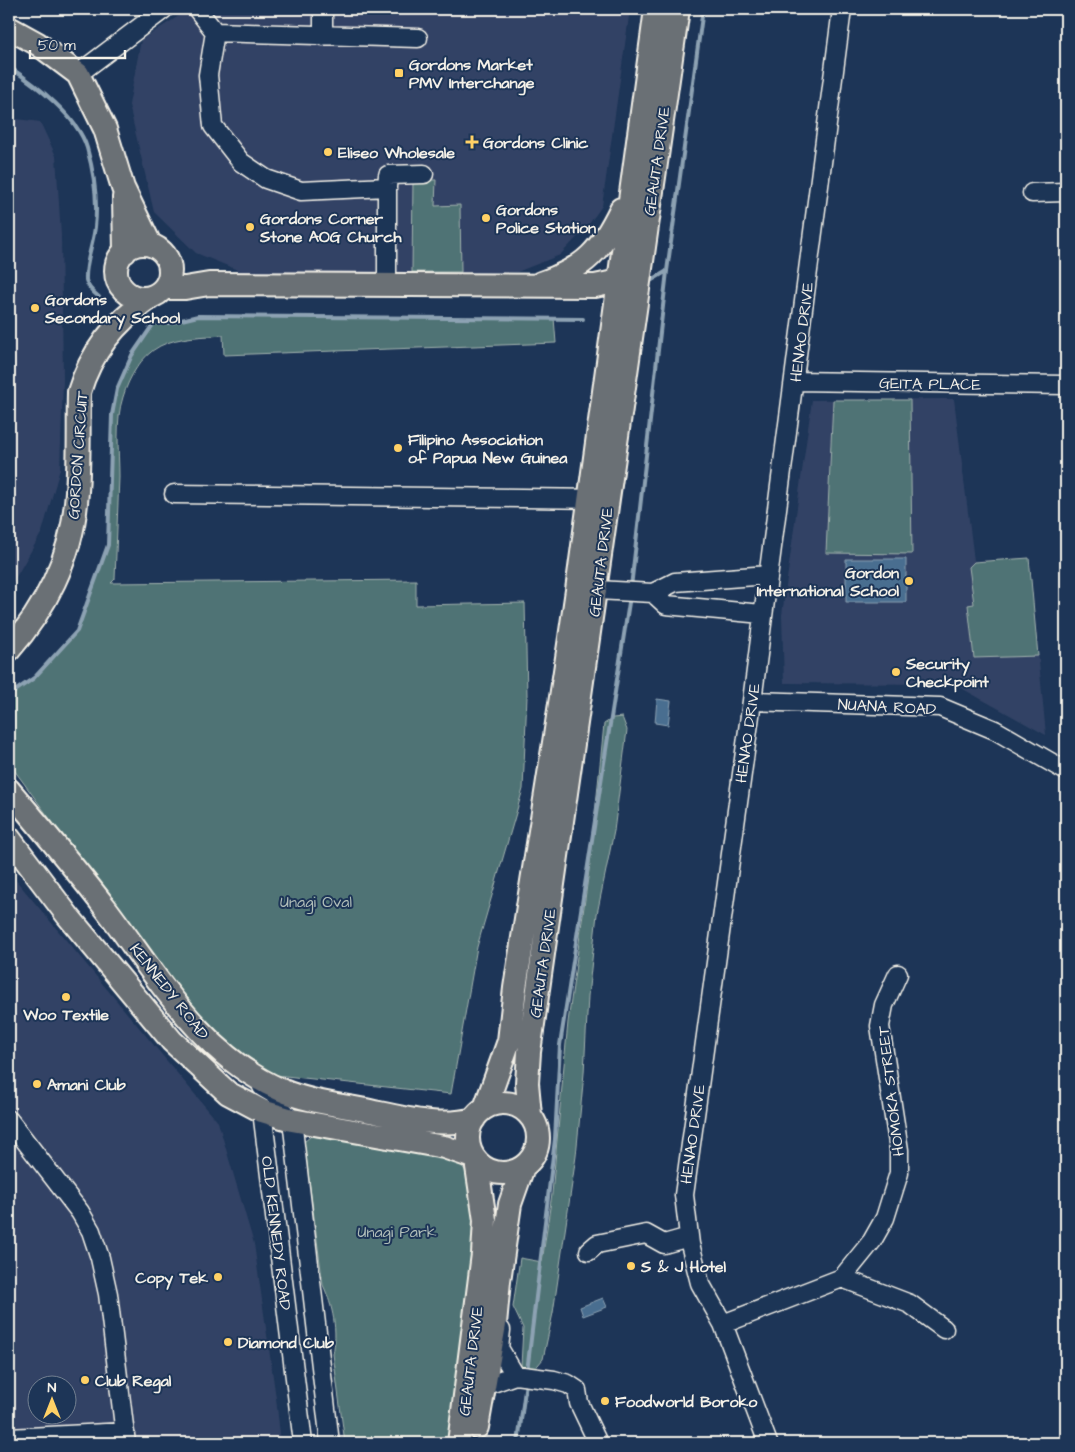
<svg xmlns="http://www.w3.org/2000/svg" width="1075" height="1452" font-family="'Architects Daughter',sans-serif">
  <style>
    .built { fill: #334365; fill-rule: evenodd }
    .green { fill: #4f7374; stroke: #a2b2ae }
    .water { fill: #486e90; stroke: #8da2b3 }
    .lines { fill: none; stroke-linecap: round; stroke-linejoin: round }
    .stream { stroke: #8da2b3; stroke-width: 4 }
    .minor-casing { stroke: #f4f1e8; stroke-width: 21 }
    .major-casing { stroke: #f4f1e8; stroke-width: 26 }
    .minor { stroke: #1d3557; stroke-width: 18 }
    .major { stroke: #6b6f75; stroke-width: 22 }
    .poi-dot { fill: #ffd166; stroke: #1d3557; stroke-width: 2 }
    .labels { text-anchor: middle; stroke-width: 4; stroke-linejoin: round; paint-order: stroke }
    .poi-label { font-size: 16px; font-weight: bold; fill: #f4f1e8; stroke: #1d3557; text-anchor: start }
    .street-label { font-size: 16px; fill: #f4f1e8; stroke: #1d3557 }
    .park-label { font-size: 16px; fill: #b2bfba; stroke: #1d3557 }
  </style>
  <rect width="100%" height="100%" fill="#1d3557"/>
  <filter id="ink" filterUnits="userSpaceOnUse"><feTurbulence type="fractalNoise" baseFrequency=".02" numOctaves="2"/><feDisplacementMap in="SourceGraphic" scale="10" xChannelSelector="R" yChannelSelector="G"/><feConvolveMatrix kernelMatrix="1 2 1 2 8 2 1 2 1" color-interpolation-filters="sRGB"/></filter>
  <g filter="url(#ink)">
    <path class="built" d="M190,9H630L602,206L586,228L560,255L517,272L245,273L196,253L154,212L129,105L141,40Z
      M9,118L40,122L56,156L61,236L63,380L60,469L42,532L9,589Z
      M954,399L974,561L1029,558L1046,735L954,684L784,683L782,615L812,400Z
      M9,872L218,1122L254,1244L276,1398L281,1443H9ZM38,1384H68V1414H38Z"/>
    <path class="green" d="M413,180H436L435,206L460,205L461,272H412Z
      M198,316L554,318L556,343L224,355L223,335C202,337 180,336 160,346C141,356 129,377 123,397C115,421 119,451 119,477C118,511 116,545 115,579L111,583L416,580V605L525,603L527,696L523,789L477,947L451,1094L267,1074L194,1021L119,913L9,763V695L34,678L77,630L108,545L112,415L117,389L132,355L154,323H169Z
      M833,400H910L912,554L826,553Z
      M1029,558L1038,656L974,658L968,605L974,604L969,567L974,562Z
      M622,717L627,730L614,831L597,914L588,996L584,1073L576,1156L553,1313L543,1359L533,1371L521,1366L523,1328L513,1307L520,1258L542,1262L552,1194L568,1022L591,856L604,724L613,718Z
      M311,1136L450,1156L458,1161L467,1173L478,1241L450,1443H345L333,1354C338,1331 333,1306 323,1285L304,1142Z"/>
    <path class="water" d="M846,559H906V602H846Z
      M657,699L671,701L668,725L655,723Z
      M603,1298L607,1307L583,1316L580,1307Z"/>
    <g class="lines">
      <path class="stream" d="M9,67C35,84 78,117 87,148C94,173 98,201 95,227C93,245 85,262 86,280C87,287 94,293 99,297
        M647,283L667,271
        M147,317L154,323
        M631,587L667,271L703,9
        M9,695L34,678L77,631L108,545L112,415L117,389L132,355L154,323H169L198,316L583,319
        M527,1372L555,1139L560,1045L630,596
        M518,1443L526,1382"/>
      <defs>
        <path id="minor" d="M197,9L215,32
          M323,9V36
          M418,38L215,32L208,75L213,126L241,162L266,179L301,191L387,187L388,175L424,174
          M78,74L164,9
          M387,187V284
          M1032,193L1066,192
          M794,381L1066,385
          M174,494L602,499
          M597,590L653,593L666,605L762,614
          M653,593L675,582L768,575
          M752,701L940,707L995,730L1066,771
          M262,1087L277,1096L282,1109L292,1120L330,1443
          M262,1111L303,1443
          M9,1120L80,1212L91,1231L100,1258L108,1294L126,1443
          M589,1251L597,1244L646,1234L664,1244L689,1237
          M842,1278L910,1304L944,1329
          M723,1324L842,1278L872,1241L885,1218L899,1173V1150L880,1026L884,1005L898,974
          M501,1330L499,1348L515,1375
          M483,1397L487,1385L515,1375L554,1380L568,1384L577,1390L579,1403L598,1443
          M9,1438L125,1432
          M768,1443L723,1324L700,1283L690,1244L684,1195L752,701L842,9"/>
        <path id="major" d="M9,28L38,44L78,74L105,129L123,188L150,244
          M124,197L125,252
          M116 271a27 27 0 1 1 54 0a27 27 0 1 1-54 0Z
          M541,283C586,268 601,250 621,209
          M165,288H185L209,284L595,286L619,281H633
          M9,650C45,609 71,558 76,503C80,466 78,429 79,392C91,352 116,321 150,298
          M9,790C42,829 76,869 107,910C157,976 202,1056 281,1090C308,1102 341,1105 370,1111C403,1118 441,1128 474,1119
          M9,838L68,916L172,1041L228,1093L262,1111L292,1120L444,1147L473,1157
          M468 1138a35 35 0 1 1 70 0a35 35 0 1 1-70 0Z
          M485,1108L509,1041L515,988C536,855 558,723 577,590C604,396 628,202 656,9
          M530,1115L527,1083L529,1052L678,9
          M477,1427L495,1324L499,1281L510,1204L523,1167
          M459,1443L483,1254L485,1220L476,1160"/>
      </defs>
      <use href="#minor" class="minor-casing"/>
      <use href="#major" class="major-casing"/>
      <use href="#minor" class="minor"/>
      <use href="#major" class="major"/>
    </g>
  </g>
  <g class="poi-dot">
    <rect x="394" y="68" width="10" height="10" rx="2.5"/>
    <path d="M469.5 134.5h5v5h5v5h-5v5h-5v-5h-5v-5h5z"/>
    <circle cx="328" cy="152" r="5"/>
    <circle cx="486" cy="218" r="5"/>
    <circle cx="250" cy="227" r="5"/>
    <circle cx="35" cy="308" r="5"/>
    <circle cx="398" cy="448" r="5"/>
    <circle cx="909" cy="581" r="5"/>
    <circle cx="896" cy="672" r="5"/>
    <circle cx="66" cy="997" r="5"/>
    <circle cx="37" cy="1084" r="5"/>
    <circle cx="631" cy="1266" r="5"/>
    <circle cx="218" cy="1277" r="5"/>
    <circle cx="228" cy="1342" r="5"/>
    <circle cx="85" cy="1380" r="5"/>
    <circle cx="605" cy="1401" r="5"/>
  </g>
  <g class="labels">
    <g class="poi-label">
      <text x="409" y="70">Gordons Market<tspan x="409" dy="18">PMV Interchange</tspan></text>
      <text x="483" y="148">Gordons Clinic</text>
      <text x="338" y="158">Eliseo Wholesale</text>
      <text x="496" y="215">Gordons<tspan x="496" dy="18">Police Station</tspan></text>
      <text x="260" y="224">Gordons Corner<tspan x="260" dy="18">Stone AOG Church</tspan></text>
      <text x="45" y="305">Gordons<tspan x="45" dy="18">Secondary School</tspan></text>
      <text x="408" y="445">Filipino Association<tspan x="408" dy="18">of Papua New Guinea</tspan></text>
      <text x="899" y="578" text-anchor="end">Gordon<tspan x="899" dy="18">International School</tspan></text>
      <text x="906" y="669">Security<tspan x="906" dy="18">Checkpoint</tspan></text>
      <text x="66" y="1020" text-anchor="middle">Woo Textile</text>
      <text x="47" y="1090">Amani Club</text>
      <text x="641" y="1272">S &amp; J Hotel</text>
      <text x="208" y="1283" text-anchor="end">Copy Tek</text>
      <text x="238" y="1348">Diamond Club</text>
      <text x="95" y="1386">Club Regal</text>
      <text x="615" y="1407">Foodworld Boroko</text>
    </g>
    <g class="street-label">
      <text transform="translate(656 161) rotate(-82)" y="6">GEAUTA DRIVE</text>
      <text transform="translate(801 332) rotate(-83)" y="6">HENAO DRIVE</text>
      <text transform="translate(930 383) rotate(1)" y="6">GEITA PLACE</text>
      <text transform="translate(77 455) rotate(-86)" y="6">GORDON CIRCUIT</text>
      <text transform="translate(600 562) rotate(-83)" y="6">GEAUTA DRIVE</text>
      <text transform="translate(887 706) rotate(3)" y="6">NUANA ROAD</text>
      <text transform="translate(747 733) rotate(-82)" y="6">HENAO DRIVE</text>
      <text transform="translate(542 963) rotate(-82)" y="6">GEAUTA DRIVE</text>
      <text transform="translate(170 991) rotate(52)" y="6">KENNEDY ROAD</text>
      <text transform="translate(890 1091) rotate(-97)" y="6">HOMOKA STREET</text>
      <text transform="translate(692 1134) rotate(-82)" y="6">HENAO DRIVE</text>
      <text transform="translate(277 1233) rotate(83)" y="6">OLD KENNEDY ROAD</text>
      <text transform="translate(470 1361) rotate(-83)" y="6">GEAUTA DRIVE</text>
    </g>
    <g class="park-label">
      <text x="316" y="907">Unagi Oval</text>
      <text x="397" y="1237">Unagi Park</text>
    </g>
  </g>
  <rect width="1075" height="1452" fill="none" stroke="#1d3557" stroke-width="30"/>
  <rect x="15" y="15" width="1045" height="1422" fill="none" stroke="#f4f1e8" stroke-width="2" filter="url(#ink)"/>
  <g transform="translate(52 1400)"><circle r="24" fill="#1d3557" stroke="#738091"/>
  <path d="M0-4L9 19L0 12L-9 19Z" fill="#ffd166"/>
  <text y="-8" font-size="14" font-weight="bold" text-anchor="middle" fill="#f4f1e8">N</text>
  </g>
  <path d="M30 50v8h95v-8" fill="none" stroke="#f4f1e8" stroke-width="2.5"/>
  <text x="38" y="50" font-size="15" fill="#f4f1e8" stroke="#1d3557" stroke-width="4" paint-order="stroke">50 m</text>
</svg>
